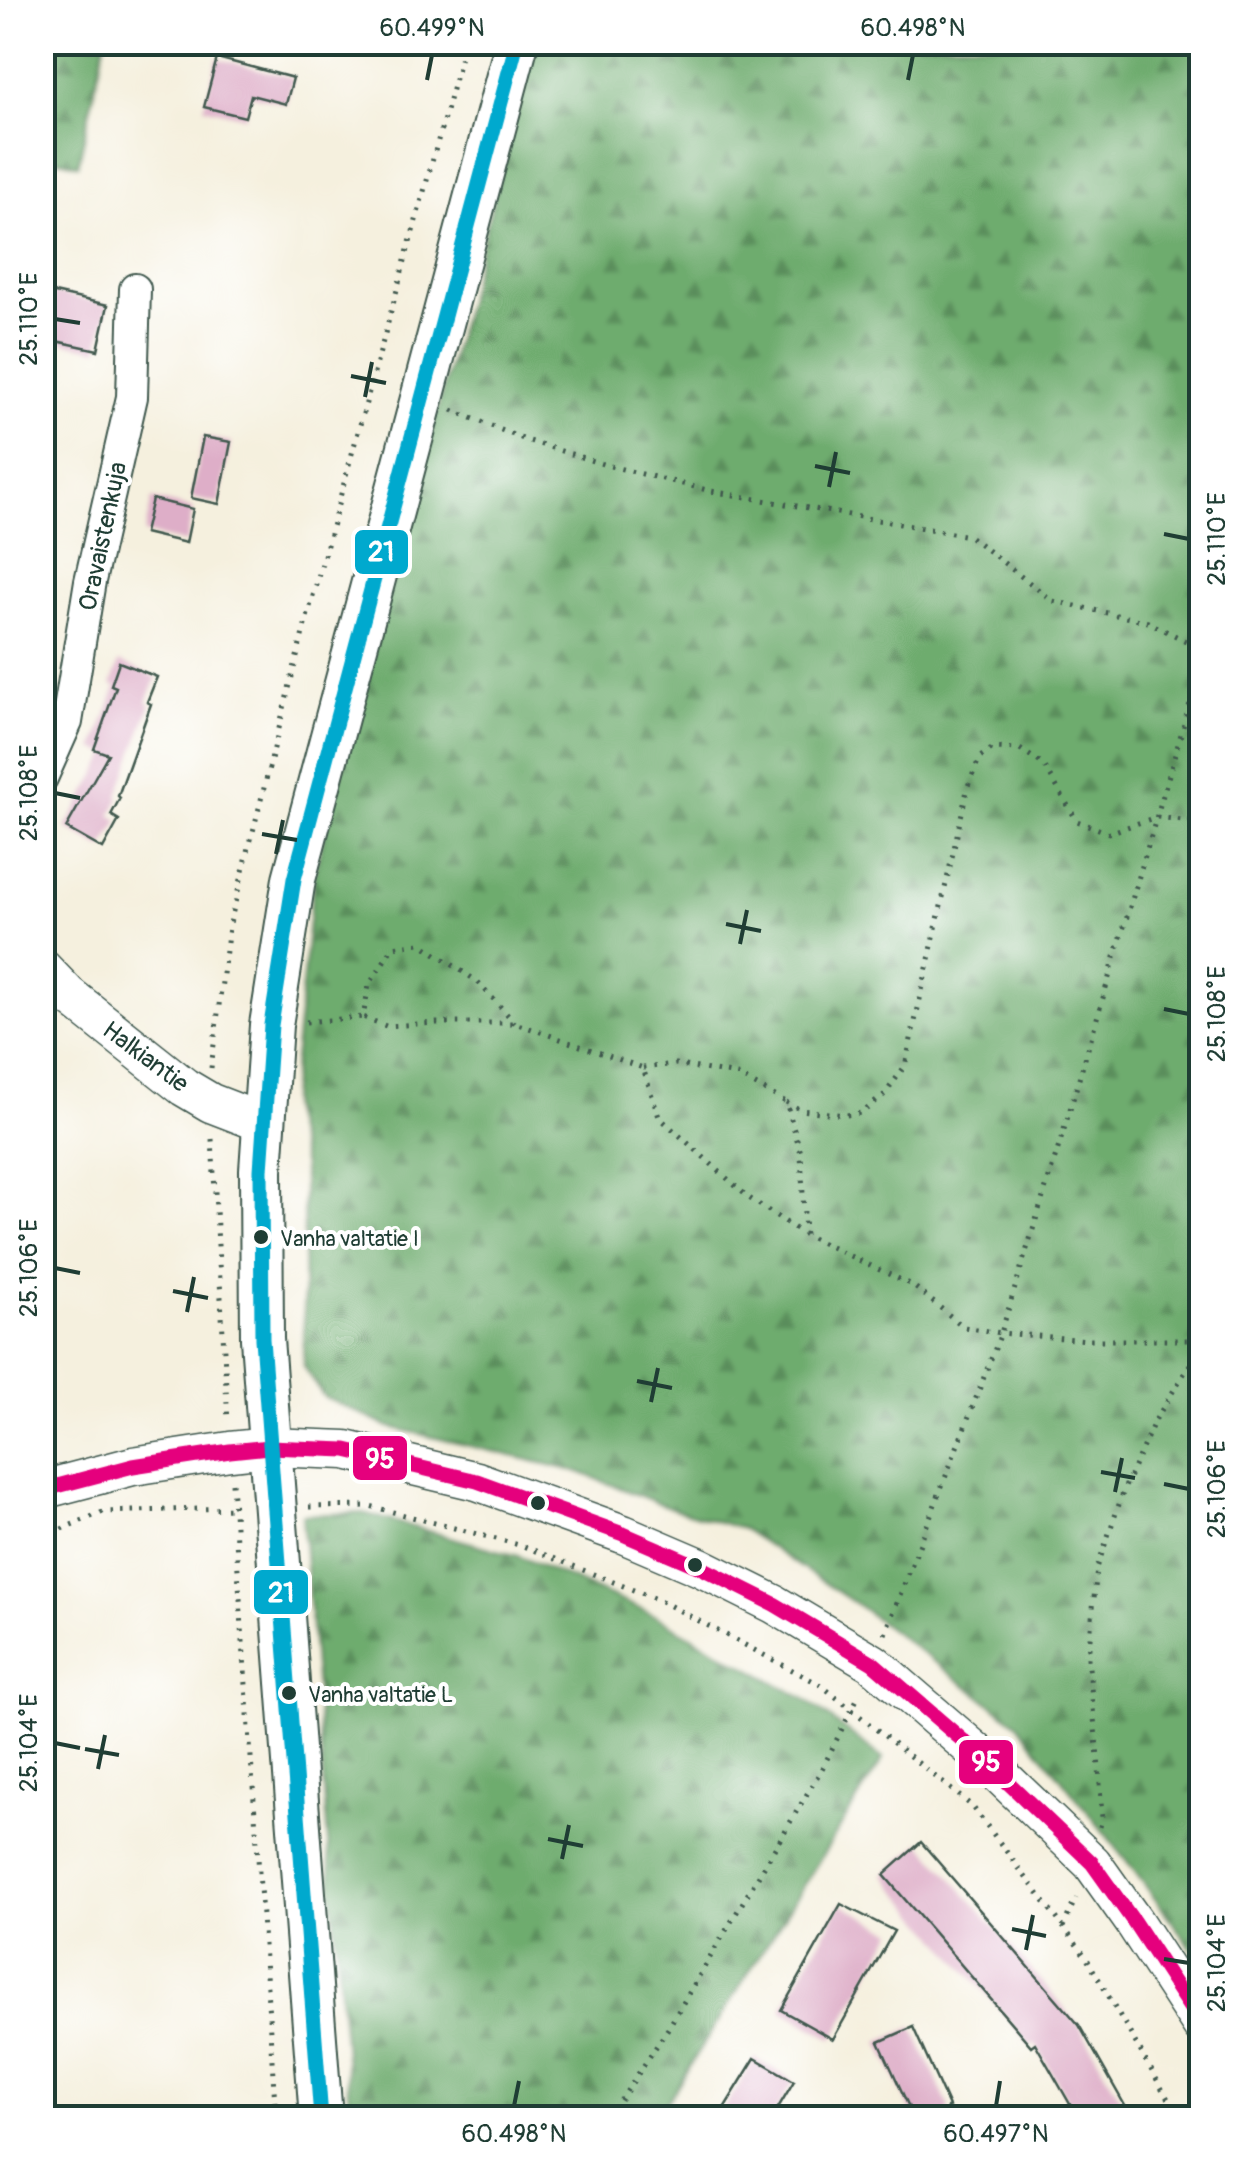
<svg xmlns="http://www.w3.org/2000/svg" width="1244" height="2161" font-family="Pangolin,sans-serif">
  <style>
    .forest { fill: url(#forest-firs); stroke: #467451; stroke-width: 2.5 }
    .building { fill: #deaec8 }
    .lines { fill: none; stroke-linecap: round; stroke-linejoin: round }
    .minor-casing { stroke: #3f584e; stroke-width: 34 }
    .tertiary-casing { stroke: #3f584e; stroke-width: 41 }
    .secondary-casing { stroke: #3f584e; stroke-width: 46 }
    .path { stroke: #3f584e; stroke-width: 5; stroke-dasharray: 2.5 8; stroke-linecap: butt }
    .minor { stroke: #fff; stroke-width: 30 }
    .tertiary { stroke: #fff; stroke-width: 38 }
    .secondary { stroke: #fff; stroke-width: 42 }
    .bus-1-casing { stroke: #fff; stroke-width: 22 }
    .bus-2-casing { stroke: #fff; stroke-width: 22 }
    .bus-1 { stroke: #e5007d; stroke-width: 15 }
    .bus-2 { stroke: #00a9ce; stroke-width: 15 }
    .ticks { fill: none; stroke: #1f3d34; stroke-width: 4 }
    .bus-dot { fill: #1f3d34; stroke: #fff; stroke-width: 4 }
    .labels { text-anchor: middle; stroke-width: 8; stroke-linejoin: round; paint-order: stroke }
    .bus-label { font-size: 22px; fill: #1f3d34; stroke: #fff; text-anchor: start }
    .street-label { font-size: 25px; fill: #1f3d34; stroke: #fff }
    .line-badge { stroke: #fff; stroke-width: 4 }
    .badge-label { font-size: 28px; text-anchor: middle; font-weight: bold; fill: #fff }
    .neatline { fill: none; stroke: #1f3d34; stroke-width: 4 }
    .ticks-label { font-size: 25px; text-anchor: middle; fill: #1f3d34 }
  </style>
  <defs>
    <pattern id="forest-firs" width="22" height="20" patternUnits="userSpaceOnUse" patternTransform="scale(2.5)"><rect width="22" height="20" fill="#6eac6e"/><path d="M5 1l3.5 6h-7zM16 11l3.5 6h-7z" fill="#5a8d5b"/></pattern>
  </defs>
  <rect width="100%" height="100%" fill="#fff"/>
  <filter id="ink" filterUnits="userSpaceOnUse"><feTurbulence type="fractalNoise" baseFrequency=".01" numOctaves="2"/><feDisplacementMap in="SourceGraphic" scale="20" xChannelSelector="R" yChannelSelector="G"/><feConvolveMatrix kernelMatrix="1 2 1 2 8 2 1 2 1" color-interpolation-filters="sRGB"/></filter>
  <filter id="wash" filterUnits="userSpaceOnUse"><feTurbulence type="fractalNoise" baseFrequency=".0048" numOctaves="4" result="noise"/><feDisplacementMap in="SourceGraphic" scale="40" xChannelSelector="R" yChannelSelector="G"/><feGaussianBlur stdDeviation="2.25" result="paint"/><feColorMatrix in="noise" values="0 0 0 0 0 0 0 0 0 0 0 0 0 0 0 0 0 1.4 0 .05"/><feComposite in="paint" operator="in"/></filter>
  <g filter="url(#wash)">
    <rect width="100%" height="100%" fill="#f5f0de"/>
    <path class="forest" d="M42,43H105L78,165L43,155Z
      M535,43H1201V1961L1130,1865L1018,1724L856,1604L743,1529L674,1509L579,1472L386,1426L323,1396L304,1366L303,1167L289,1107L314,874Z
      M363,1513L518,1556L652,1614L805,1699L883,1759L657,2118H350L302,1515Z"/>
    <g id="blocks">
      <path class="building" d="M217,58L293,78L286,104L251,95L245,117L204,107Z
        M50,292L108,305L98,350L42,338V325Z
        M203,437L231,442L219,504L191,498Z
        M152,499L193,509L186,543L144,533Z
        M119,662L157,677L147,702L151,704L118,796L120,798L111,815L119,820L103,849L66,828L108,754L94,749L116,687L111,685Z
        M921,1842L1079,2025L1132,2118H1078L1035,2043L1031,2046L884,1875Z
        M841,1904L894,1931L833,2039L781,2010Z
        M913,2027L949,2107L947,2108L953,2118H914L879,2042Z
        M755,2058L794,2081L772,2118H718Z"/>
    </g>
  </g>
  <g filter="url(#ink)">
    <use href="#blocks" fill-opacity="0" stroke="#3f584e" stroke-width="2.5"/>
    <g class="lines">
      <defs>
        <path id="minor" d="M42,778L67,722L90,581L132,397L135,289"/>
        <path id="tertiary" d="M42,968L68,995L184,1087L211,1103L263,1123
          M42,1490L133,1466L230,1451L269,1447L346,1450L477,1481L623,1534L700,1567L774,1604L873,1663L975,1751L1092,1863L1134,1922L1202,2026"/>
        <path id="secondary" d="M321,2118L262,1339L261,1170L271,1025L294,879L517,42"/>
      </defs>
      <use href="#minor" class="minor-casing"/>
      <use href="#tertiary" class="tertiary-casing"/>
      <use href="#secondary" class="secondary-casing"/>
      <path class="path" d="M452,410L523,439L606,465L711,491L969,536L1053,601L1148,622L1202,649
        M306,1022L363,1017
        M515,1023L478,982L420,943L393,947L369,985L363,1017L386,1026L436,1023H515L643,1068L659,1117L749,1198L805,1235L912,1285L964,1327L1001,1333L1088,1340H1202
        M211,1068L229,927L305,625L465,42
        M643,1068L675,1064L737,1075L786,1102L801,1153L805,1235
        M786,1102L801,1110L846,1115L862,1113L885,1094L905,1066L968,786L980,757L993,748L1020,749L1044,765L1077,821L1109,833L1156,817L1202,822
        M212,1139L228,1422
        M232,1483L276,2118
        M309,1507L370,1506L523,1546L661,1601L821,1685L972,1806L1086,1957L1179,2118
        M42,1537L103,1512L233,1508
        M885,1634L1001,1333L1066,1123L1202,663
        M1100,1827L1102,1818L1099,1768L1088,1658L1097,1568L1125,1487L1154,1422L1202,1345
        M1063,1927L1076,1898
        M609,2118L667,2030L823,1767L859,1695"/>
      <use href="#minor" class="minor"/>
      <use href="#tertiary" class="tertiary"/>
      <use href="#secondary" class="secondary"/>
      <defs>
        <path id="bus-1" d="M42,1490L133,1466L230,1451L269,1447L346,1450L477,1481L623,1534L700,1567L774,1604L873,1663L975,1751L1092,1863L1134,1922L1202,2026"/>
        <path id="bus-2" d="M321,2118L262,1339L261,1170L271,1025L294,879L517,42"/>
      </defs>
      <use href="#bus-1" class="bus-1-casing"/>
      <use href="#bus-2" class="bus-2-casing"/>
      <use href="#bus-1" class="bus-1"/>
      <use href="#bus-2" class="bus-2"/>
    </g>
  </g>
  <path class="ticks" d="M427,80L432,55M908,80L913,55M55,319L80,323M351,376L386,383M365,397L372,362M815,466L850,473M829,487L836,452M1164,534L1189,539M55,793L80,798M262,834L297,840M276,854L283,820M726,924L761,931M740,944L747,910M1164,1009L1189,1014M55,1268L80,1273M173,1291L208,1298M187,1312L194,1277M637,1381L672,1388M651,1402L658,1368M1101,1472L1135,1478M1164,1484L1189,1489M1115,1492L1122,1458M55,1743L80,1748M85,1749L119,1755M98,1769L105,1735M548,1839L583,1846M562,1859L569,1825M1012,1929L1046,1936M1026,1950L1033,1915M1164,1959L1189,1963M514,2106L519,2081M996,2106L1000,2081"/>
  <g class="bus-dot">
    <circle cx="261" cy="1237" r="9"/>
    <circle cx="538" cy="1503" r="9"/>
    <circle cx="695" cy="1565" r="9"/>
    <circle cx="289" cy="1693" r="9"/>
  </g>
  <g class="labels">
    <g class="bus-label">
      <text x="280" y="1246">Vanha valtatie I</text>
      <text x="308" y="1702">Vanha valtatie L</text>
    </g>
    <g class="street-label">
      <text transform="translate(102 536) rotate(-78)" y="9">Oravaistenkuja</text>
      <text transform="translate(146 1056) rotate(37)" y="9">Halkiantie</text>
    </g>
  </g>
  <g class="line-badge">
    <rect x="353" y="528" width="57" height="48" rx="10" fill="#00a9ce"/>
    <rect x="351" y="1434" width="58" height="48" rx="10" fill="#e5007d"/>
    <rect x="252" y="1568" width="58" height="48" rx="10" fill="#00a9ce"/>
    <rect x="957" y="1738" width="58" height="48" rx="10" fill="#e5007d"/>
  </g>
  <g class="badge-label">
    <text x="381" y="561">21</text>
    <text x="380" y="1468">95</text>
    <text x="281" y="1602">21</text>
    <text x="986" y="1771">95</text>
  </g>
  <rect width="1244" height="2161" fill="none" stroke="#fff" stroke-width="110"/>
  <rect x="55" y="55" width="1134" height="2051" class="neatline"/>
  <g class="ticks-label">
    <text x="432" y="36">60.499°N</text>
    <text x="913" y="36">60.498°N</text>
    <text transform="translate(28 319) rotate(-90)" y="9">25.110°E</text>
    <text transform="translate(1216 539) rotate(-90)" y="9">25.110°E</text>
    <text transform="translate(28 793) rotate(-90)" y="9">25.108°E</text>
    <text transform="translate(1216 1014) rotate(-90)" y="9">25.108°E</text>
    <text transform="translate(28 1268) rotate(-90)" y="9">25.106°E</text>
    <text transform="translate(1216 1489) rotate(-90)" y="9">25.106°E</text>
    <text transform="translate(28 1743) rotate(-90)" y="9">25.104°E</text>
    <text transform="translate(1216 1963) rotate(-90)" y="9">25.104°E</text>
    <text x="514" y="2142">60.498°N</text>
    <text x="996" y="2142">60.497°N</text>
  </g>
</svg>
